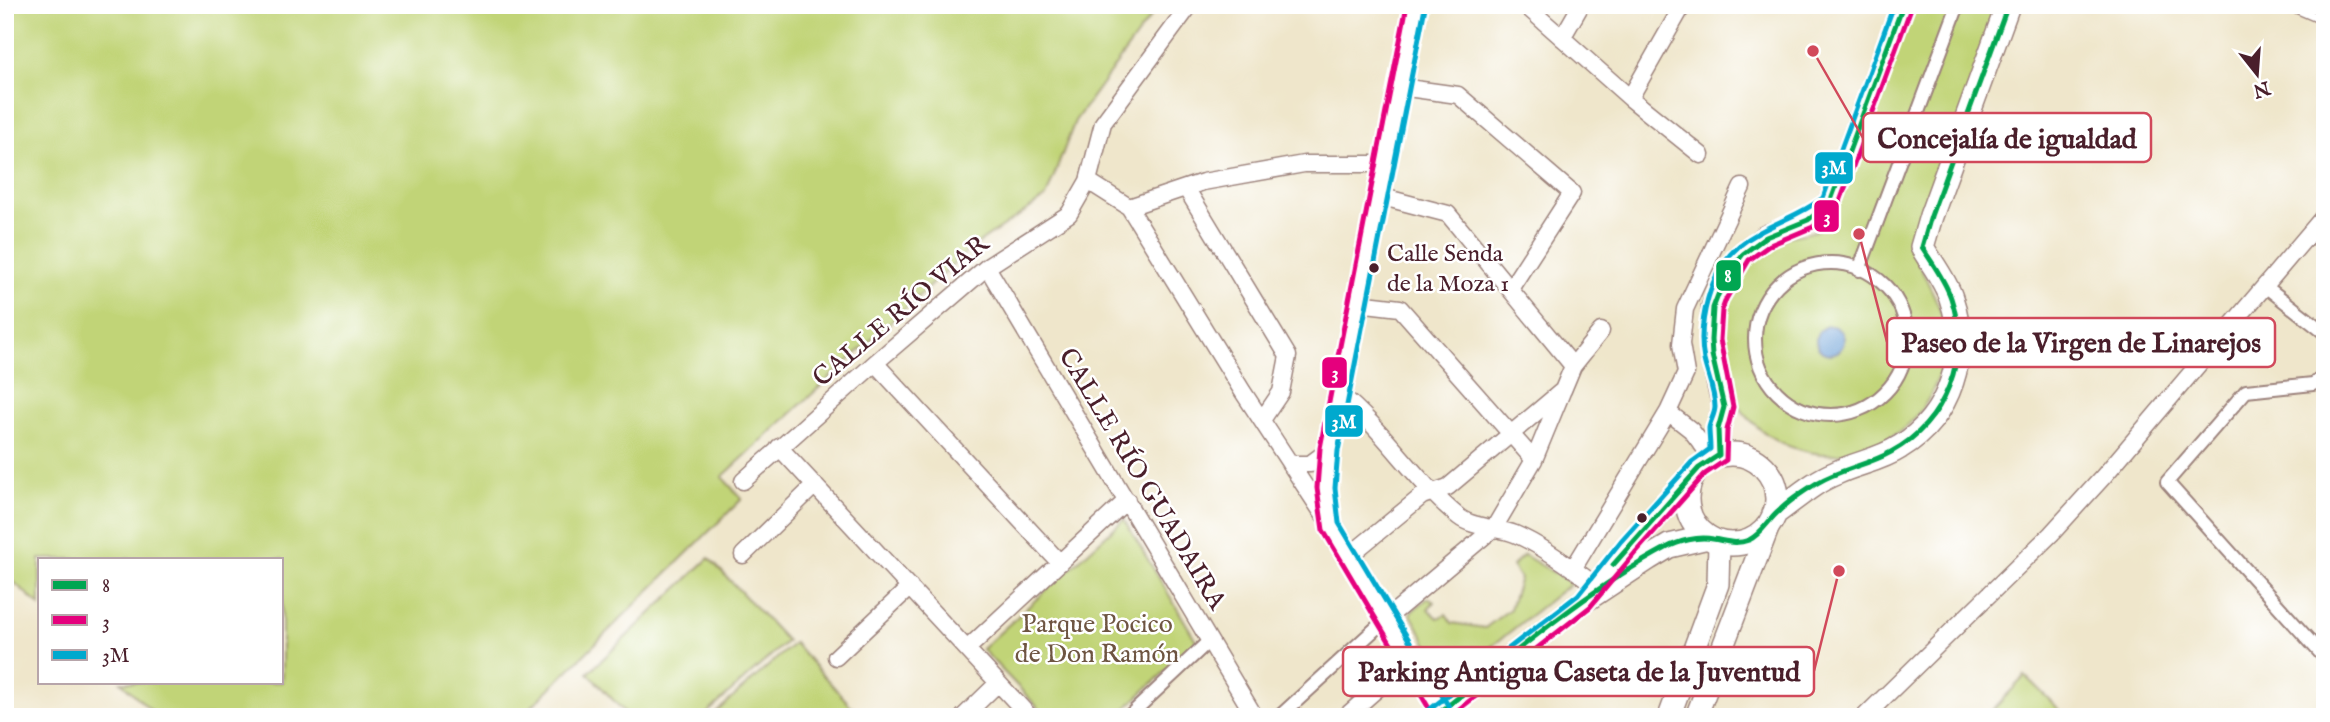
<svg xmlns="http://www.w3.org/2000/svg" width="2330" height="722" font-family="'IM FELL English',serif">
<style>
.green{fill:#c1d477;stroke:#867a51;stroke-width:2}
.water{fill:#699fd6;stroke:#5a5f80;stroke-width:2}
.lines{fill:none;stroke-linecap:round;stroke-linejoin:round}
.service-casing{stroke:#9c827b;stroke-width:11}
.pedestrian-casing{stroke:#9c827b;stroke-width:16}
.minor-casing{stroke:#9c827b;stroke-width:19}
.tertiary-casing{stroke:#9c827b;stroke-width:24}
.secondary-casing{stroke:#9c827b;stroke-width:26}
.service{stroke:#fff;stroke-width:8}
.pedestrian{stroke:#fff;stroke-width:12}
.minor{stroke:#fff;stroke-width:16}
.tertiary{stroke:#fff;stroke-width:21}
.secondary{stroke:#fff;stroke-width:23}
.bus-1-casing{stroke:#fff;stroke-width:10}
.bus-2-casing{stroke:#fff;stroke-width:10}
.bus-3-casing{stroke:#fff;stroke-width:10}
.bus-1{stroke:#00a651;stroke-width:5}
.bus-2{stroke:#e5007d;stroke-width:5}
.bus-3{stroke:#00a9ce;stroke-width:5}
.bus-dot{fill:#4a1f2b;stroke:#fff;stroke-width:2.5}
.labels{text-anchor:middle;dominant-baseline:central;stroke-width:5;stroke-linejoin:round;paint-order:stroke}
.bus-label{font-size:24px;fill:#4a1f2b;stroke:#fff;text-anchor:start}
.street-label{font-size:26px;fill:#4a1f2b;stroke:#fff}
.park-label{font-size:26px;fill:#6e5542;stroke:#fff}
.leader{fill:none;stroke:#d1495b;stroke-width:2.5}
.callout-dot{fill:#d1495b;stroke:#fff;stroke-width:2.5}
.callout{fill:#fff;stroke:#d1495b;stroke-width:2.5}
.callout-label{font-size:28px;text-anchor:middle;font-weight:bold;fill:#4a1f2b}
.line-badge{stroke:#fff;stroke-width:2.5}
.badge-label{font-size:19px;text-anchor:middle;font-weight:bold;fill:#fff}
</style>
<rect width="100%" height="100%" fill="#fff"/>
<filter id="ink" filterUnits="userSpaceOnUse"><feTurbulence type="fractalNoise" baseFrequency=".0143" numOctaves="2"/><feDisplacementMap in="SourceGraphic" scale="14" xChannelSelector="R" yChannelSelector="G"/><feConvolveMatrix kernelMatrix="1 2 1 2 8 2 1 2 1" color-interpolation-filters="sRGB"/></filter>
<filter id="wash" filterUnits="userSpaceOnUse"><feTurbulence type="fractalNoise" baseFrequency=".00686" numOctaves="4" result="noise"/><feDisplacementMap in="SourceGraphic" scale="28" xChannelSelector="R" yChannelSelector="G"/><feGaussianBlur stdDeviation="1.57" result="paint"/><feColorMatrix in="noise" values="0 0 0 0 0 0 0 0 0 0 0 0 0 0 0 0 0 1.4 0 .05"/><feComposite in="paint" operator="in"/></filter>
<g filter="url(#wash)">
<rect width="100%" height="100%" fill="#efe6cb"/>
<!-- green -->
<path class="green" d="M 5,5 L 1159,5 L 1075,121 L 1046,197 L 970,249 L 722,477 L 742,499 L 521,717 L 158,717 L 121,682 L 282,682 L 282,559 L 40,559 L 40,606 L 5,574 Z
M 1911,5 L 2003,5 L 1912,250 C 1924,279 1944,305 1946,338 C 1946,358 1939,378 1931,394 C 1918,419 1903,432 1878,444 C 1818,471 1749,443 1726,381 C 1723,375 1720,368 1719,361 C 1716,337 1720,316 1728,293 C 1737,271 1762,248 1784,238 C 1794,234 1811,235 1820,228 C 1827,222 1832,209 1838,201 Z
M 1124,519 L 1197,642 L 1116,717 L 1047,717 L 982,649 Z
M 1524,555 L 1571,583 L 1466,667 L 1453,667 L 1437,661 L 1410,613 L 1428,598 L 1434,602 L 1428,609 L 1438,618 L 1446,614 L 1452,623 L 1485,628 L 1510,609 L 1520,578 L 1512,566 Z
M 709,558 L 787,641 L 703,717 L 629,717 L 588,673 Z
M 794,643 L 861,717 L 711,717 Z
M 2025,676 L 2067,717 L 1986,717 Z"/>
<!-- water -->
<path class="water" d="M1816 340a14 14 0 1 1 28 0a14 14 0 1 1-28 0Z"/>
</g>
<g filter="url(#ink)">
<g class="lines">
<!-- service casing -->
<g class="service-casing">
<path id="service" d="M 2288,5 L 2325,21"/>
</g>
<!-- pedestrian casing -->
<g class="pedestrian-casing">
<path id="pedestrian" d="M1755 339a76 76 0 1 1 152 0a76 76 0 1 1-152 0Z
M 1859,270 L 1958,5
M 2265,286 L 2325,333
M 2325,376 L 2313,384 L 2246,391 L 2167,482 L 2325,658
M 1128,717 L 1210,640
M 1279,717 L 1386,619"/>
</g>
<!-- minor casing -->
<g class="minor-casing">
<path id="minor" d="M 1525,5 L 1630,98 L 1701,155
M 1562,38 L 1581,5
M 1400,87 L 1458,95 L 1572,193 L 1510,289
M 1630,98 L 1683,5
M 1088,181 L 1129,207 L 1243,392 L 1331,526 L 1441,711
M 1186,188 L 1288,356 L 1281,392 L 1262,420
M 1379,196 L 1448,214 L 1573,366
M 1129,207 L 1203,182 L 1304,164 L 1385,164
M 987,267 L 1255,717
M 1358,303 L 1400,308 L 1534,460
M 875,363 L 1060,563
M 1340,394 C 1384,430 1415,481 1459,517 C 1473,528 1498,527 1515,534 C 1541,545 1574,569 1596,586
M 1668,412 L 1691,430 L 1712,458
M 779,447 L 1030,717
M 1290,464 L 1310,464 L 1329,450
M 743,481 L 875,363 L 987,267 L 1069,214 L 1088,181 L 1103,123 L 1190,5
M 1330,520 L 1326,488 L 1329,450 L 1416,5
M 743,555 L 815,485
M 1349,556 L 1422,496 L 1448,487 L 1563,390 L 1573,366 L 1601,331
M 1573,569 L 1668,412 L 1686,373 L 1681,344 L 1685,309 L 1742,187
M 1386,619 L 1494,528 L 1534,460 L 1562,392
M 967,649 L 1127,500
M 836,657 L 910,587
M 963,717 L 998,683
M 1345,717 L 1410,660
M 1864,717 L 2051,534 L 2103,477 L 2325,215"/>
</g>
<!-- tertiary casing -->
<g class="tertiary-casing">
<path id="tertiary" d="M 1669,717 L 1718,584 L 1719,542
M 1696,717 L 1770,523"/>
</g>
<!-- secondary casing -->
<g class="secondary-casing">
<path id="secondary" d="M1687 499a45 45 0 1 1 90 0a45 45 0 1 1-90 0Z
M 1719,455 L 1718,429 L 1724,407 L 1712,355 L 1711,340 L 1713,308 L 1718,295 L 1733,267 L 1743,254 L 1766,237 L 1808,220 L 1830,203 L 1903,5
M 1774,514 C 1794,500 1813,482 1836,473 C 1857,463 1880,460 1900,447 C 1951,416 1970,354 1951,298 C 1945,280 1932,264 1922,247 L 1931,216 L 2008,5
M 1599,582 L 1628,547 L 1690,480
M 1434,717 L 1584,601 L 1649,558 L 1669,546 L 1708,537"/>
</g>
<!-- service -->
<use href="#service" class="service"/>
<!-- pedestrian -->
<use href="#pedestrian" class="pedestrian"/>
<!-- minor -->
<use href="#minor" class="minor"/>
<!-- tertiary -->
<use href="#tertiary" class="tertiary"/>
<!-- secondary -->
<use href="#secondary" class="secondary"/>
<!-- bus-1 casing -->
<g class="bus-1-casing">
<path id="bus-1" d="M 1613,565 L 1699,468 L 1719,455 L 1718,429 L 1724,407 L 1712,355 L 1711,340 L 1713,308 L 1718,295 L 1733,267 L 1743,254 L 1766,237 L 1808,220 L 1830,203 L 1903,5
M 1434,717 C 1509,658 1582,593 1666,548 C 1679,541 1698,536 1713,539 C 1726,541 1735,545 1749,540 C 1762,534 1768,520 1779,511 C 1790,500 1804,491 1817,483 C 1841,469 1868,465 1891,452 C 1946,422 1971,357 1951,298 C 1945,280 1932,263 1922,247 L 1931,216 L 2008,5"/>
</g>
<!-- bus-2 casing -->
<g class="bus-2-casing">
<path id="bus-2" d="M 1407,5 L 1320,448 L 1317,488 L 1323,530 L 1433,715
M 1449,717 L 1590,607 L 1635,553 L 1705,474 L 1726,460 L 1727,430 L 1733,407 L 1720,340 L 1722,310 L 1726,299 L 1749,260 L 1770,245 L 1813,227 L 1838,207 L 1911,8"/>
</g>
<!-- bus-3 casing -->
<g class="bus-3-casing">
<path id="bus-3" d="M 1425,7 L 1338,451 L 1335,488 L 1339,523 L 1449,707
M 1429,710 L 1578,595 L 1621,541 L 1692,462 L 1710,449 C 1710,442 1709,435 1709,428 C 1710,421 1715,414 1715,407 C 1715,392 1707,374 1704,360 C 1697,323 1710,270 1739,246 C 1766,224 1795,219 1823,198 L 1894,5"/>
</g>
<!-- bus-1 -->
<use href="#bus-1" class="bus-1"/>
<!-- bus-2 -->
<use href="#bus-2" class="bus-2"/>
<!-- bus-3 -->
<use href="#bus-3" class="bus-3"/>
</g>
</g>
<!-- markers -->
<g class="bus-dot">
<circle cx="1374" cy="268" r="6"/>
<circle cx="1642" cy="518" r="6"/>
</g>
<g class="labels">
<!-- bus labels -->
<g class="bus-label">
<text x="1387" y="254">Calle Senda<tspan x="1387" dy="30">de la Moza 1</tspan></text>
</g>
<!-- street labels -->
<g class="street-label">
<text transform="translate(901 311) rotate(-40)">CALLE RÍO VIAR</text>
<text transform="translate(1142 479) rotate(59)">CALLE RÍO GUADAIRA</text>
</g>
<!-- park labels -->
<g class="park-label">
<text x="1097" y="624">Parque Pocico<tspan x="1097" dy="30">de Don Ramón</tspan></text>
</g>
</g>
<!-- callouts -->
<path class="leader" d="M1813 51L1863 138M1859 234L1887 342M1839 571L1814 671"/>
<g class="callout-dot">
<circle cx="1813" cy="51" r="7"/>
<circle cx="1859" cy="234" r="7"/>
<circle cx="1839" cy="571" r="7"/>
</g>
<g class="callout">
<rect x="1863" y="113" width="288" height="49" rx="7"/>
<rect x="1887" y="318" width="388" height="49" rx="7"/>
<rect x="1343" y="647" width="471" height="49" rx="7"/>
</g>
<g class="callout-label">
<text x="2007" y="148">Concejalía de igualdad</text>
<text x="2081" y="352">Paseo de la Virgen de Linarejos</text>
<text x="1579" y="681">Parking Antigua Caseta de la Juventud</text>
</g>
<g class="line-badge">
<rect x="1814" y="151" width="40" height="34" rx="7" fill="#00a9ce"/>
<rect x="1813" y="199" width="27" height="34" rx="7" fill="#e5007d"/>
<rect x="1715" y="259" width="27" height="33" rx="7" fill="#00a651"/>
<rect x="1321" y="356" width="27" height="33" rx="7" fill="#e5007d"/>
<rect x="1324" y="404" width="40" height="34" rx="7" fill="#00a9ce"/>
</g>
<g class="badge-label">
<text x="1834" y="174">3M</text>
<text x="1827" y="223">3</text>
<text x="1728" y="282">8</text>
<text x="1335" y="379">3</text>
<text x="1344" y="428">3M</text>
</g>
<!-- margin -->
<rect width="2330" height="722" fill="none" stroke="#fff" stroke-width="28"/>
<!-- legend -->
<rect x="38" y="558" width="245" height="126" fill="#ffffff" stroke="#b7a5aa" stroke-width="2"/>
<rect x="52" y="580" width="35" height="10" fill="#00a651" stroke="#b7a5aa" stroke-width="2"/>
<text x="102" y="592" font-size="21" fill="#4a1f2b">8</text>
<rect x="52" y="615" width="35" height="10" fill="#e5007d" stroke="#b7a5aa" stroke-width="2"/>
<text x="102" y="628" font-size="21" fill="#4a1f2b">3</text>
<rect x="52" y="650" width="35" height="10" fill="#00a9ce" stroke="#b7a5aa" stroke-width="2"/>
<text x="102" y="662" font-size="21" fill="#4a1f2b">3M</text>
<!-- north arrow -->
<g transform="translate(2257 74) rotate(163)" stroke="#ffffff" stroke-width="5" paint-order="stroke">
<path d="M0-5L12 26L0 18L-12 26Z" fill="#4a1f2b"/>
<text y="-10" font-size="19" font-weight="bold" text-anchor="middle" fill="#4a1f2b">N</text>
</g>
</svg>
